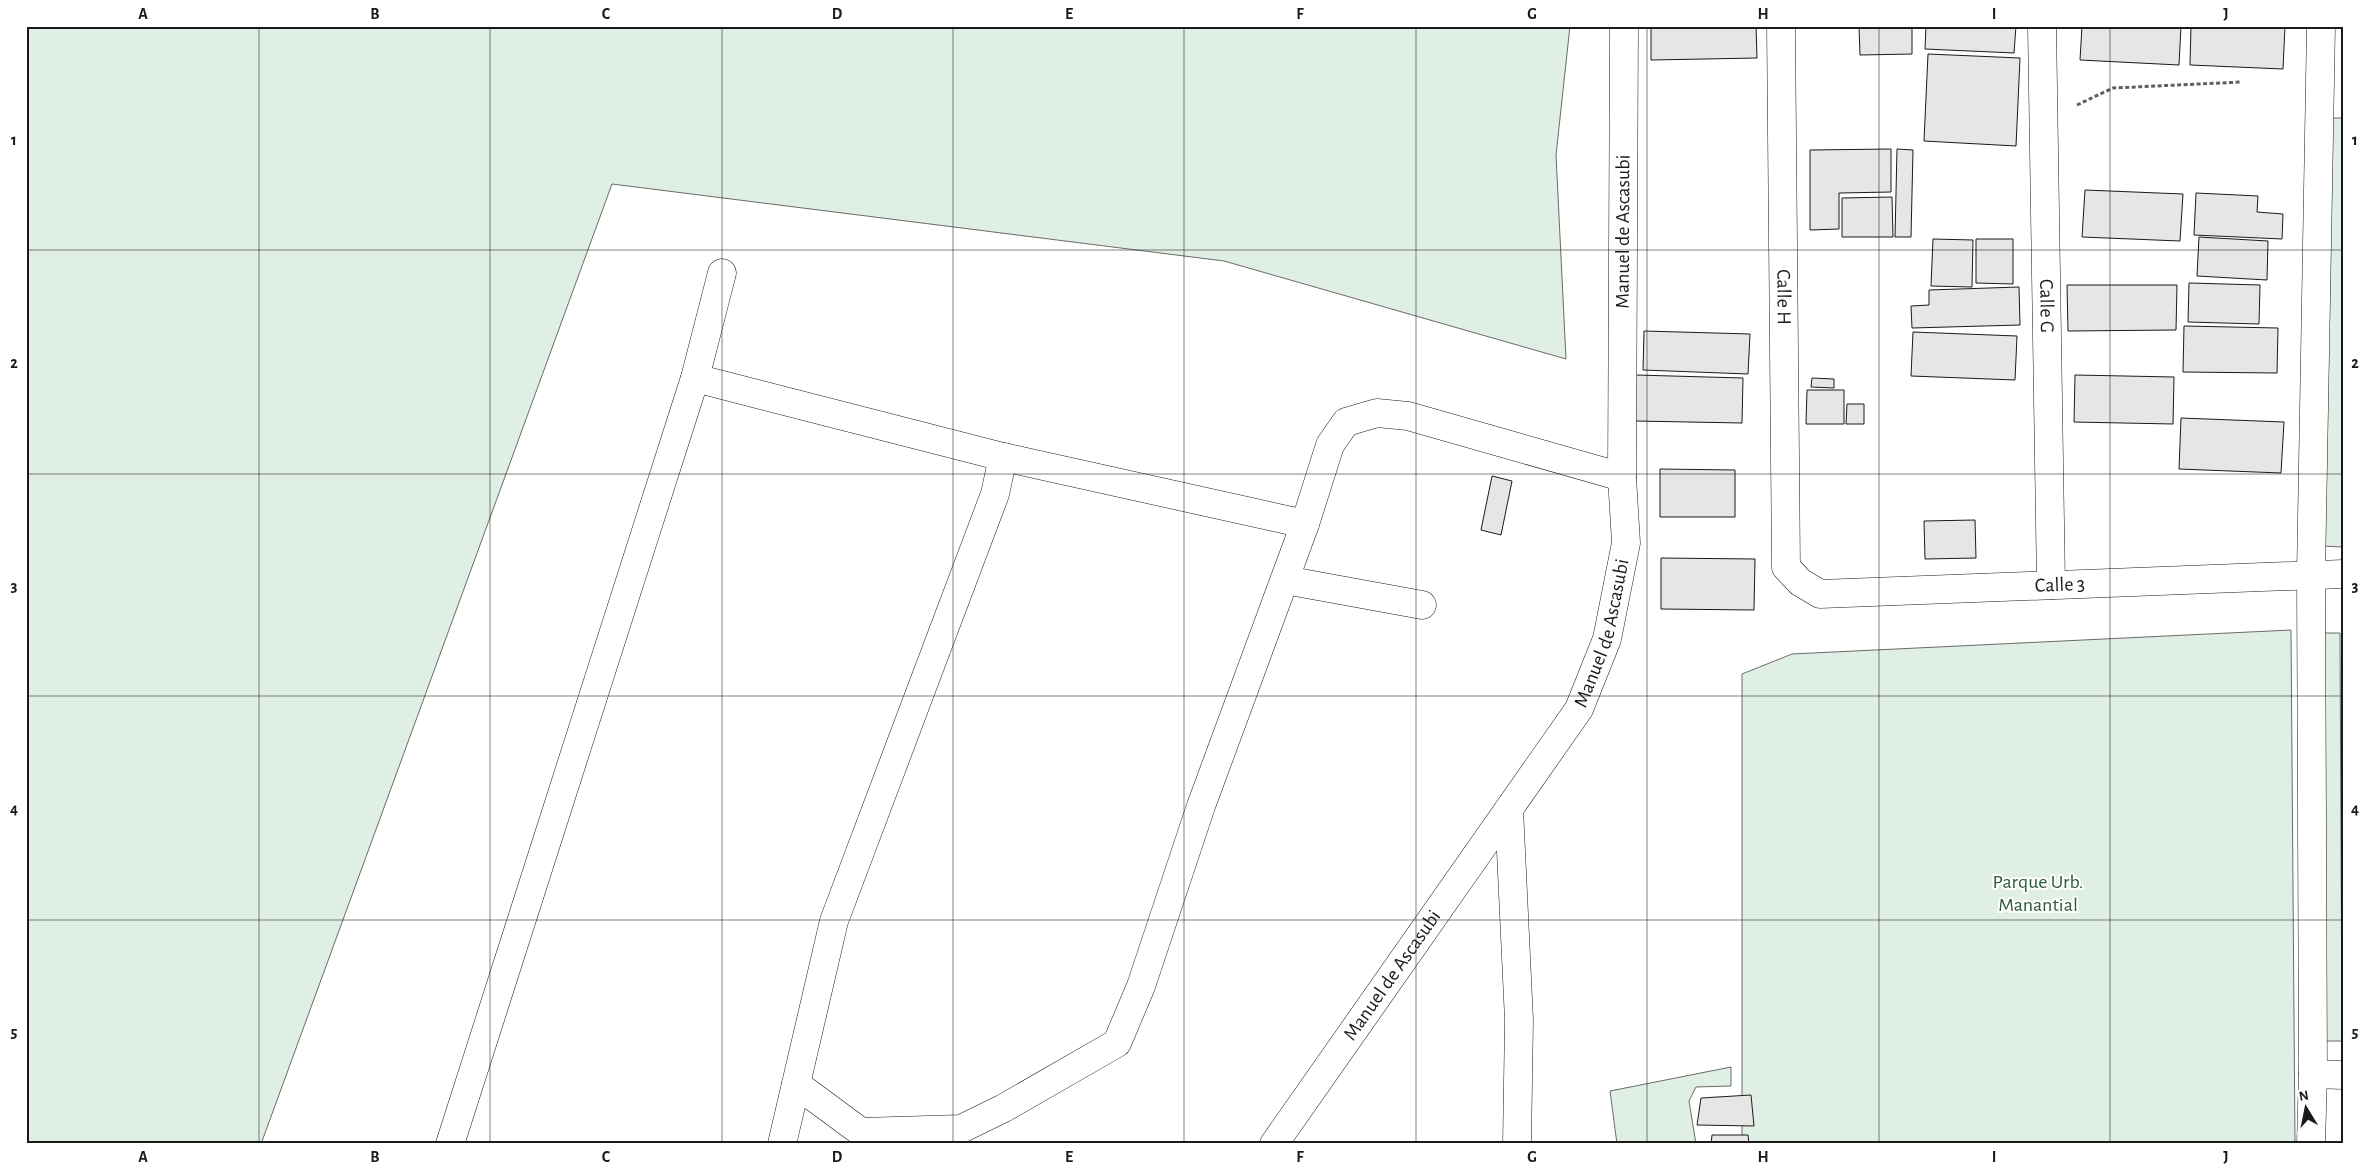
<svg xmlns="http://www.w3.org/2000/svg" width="2369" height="1170" font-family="'Alegreya Sans',sans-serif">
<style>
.green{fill:#e0efe3;stroke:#6a6a6a}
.building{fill:#e6e6e6;stroke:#1a1a1a}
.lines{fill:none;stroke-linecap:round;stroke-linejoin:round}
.street-casing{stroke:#1a1a1a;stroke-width:29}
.path{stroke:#5f5f5f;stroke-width:3;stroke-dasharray:4 2.5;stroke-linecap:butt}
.street{stroke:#fff;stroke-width:28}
.grid{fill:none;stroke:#1a1a1a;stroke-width:1;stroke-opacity:0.55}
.labels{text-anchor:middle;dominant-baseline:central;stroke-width:4;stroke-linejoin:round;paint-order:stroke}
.street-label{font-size:20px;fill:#1a1a1a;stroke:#fff}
.park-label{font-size:20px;fill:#2b5a34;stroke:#fff}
.neatline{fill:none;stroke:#1a1a1a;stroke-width:2}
.grid-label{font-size:16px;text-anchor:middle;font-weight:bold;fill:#1a1a1a}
</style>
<rect width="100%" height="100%" fill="#fff"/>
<!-- green -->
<path class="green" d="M 26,26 L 1570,26 L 1556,155 L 1566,359 L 1224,261 L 612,184 L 261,1144 L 26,1144 Z
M 2330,118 L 2343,118 L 2343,547 L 2321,546 Z
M 2291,630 L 2295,1144 L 1742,1144 L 1742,674 L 1792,654 Z
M 2319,633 L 2340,633 L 2342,1041 L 2321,1041 Z
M 1731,1067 L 1731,1086 L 1696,1087 L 1689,1101 L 1696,1144 L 1617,1144 L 1610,1091 Z"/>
<!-- building -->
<path class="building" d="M 1651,26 L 1756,26 L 1757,58 L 1651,60 Z
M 1859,26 L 1912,26 L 1912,54 L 1860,55 Z
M 1926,26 L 2016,26 L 2014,53 L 1925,49 Z
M 2082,26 L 2181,26 L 2179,65 L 2080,60 Z
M 2191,26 L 2285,26 L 2283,69 L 2190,65 Z
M 1928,54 L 2020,58 L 2016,146 L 1924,141 Z
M 1891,149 L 1891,192 L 1839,193 L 1839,229 L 1810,230 L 1810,150 Z
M 1897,149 L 1913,150 L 1911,237 L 1895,237 Z
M 2085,190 L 2183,194 L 2180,241 L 2082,237 Z
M 2196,193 L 2258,196 L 2257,212 L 2283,214 L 2282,239 L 2194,235 Z
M 1892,197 L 1893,237 L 1842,237 L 1842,198 Z
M 2199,237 L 2268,241 L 2267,280 L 2197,276 Z
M 1933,239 L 1973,240 L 1972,287 L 1931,286 Z
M 1976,239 L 2013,239 L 2013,284 L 1976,283 Z
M 2189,283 L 2260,285 L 2259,324 L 2188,322 Z
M 2067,285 L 2177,285 L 2176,330 L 2068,331 Z
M 2019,287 L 2020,325 L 1912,328 L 1911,306 L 1929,305 L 1929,290 Z
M 2184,326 L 2278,328 L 2277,373 L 2183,372 Z
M 1644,331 L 1750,334 L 1748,374 L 1643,370 Z
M 1913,332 L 2017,336 L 2015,380 L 1911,376 Z
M 1636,375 L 1743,378 L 1742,423 L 1635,421 Z
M 2075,375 L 2174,377 L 2173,424 L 2074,422 Z
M 1812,378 L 1834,379 L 1834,388 L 1811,387 Z
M 1807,390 L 1844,390 L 1844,424 L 1806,424 Z
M 1847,404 L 1864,404 L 1864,424 L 1846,424 Z
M 2181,418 L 2284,422 L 2281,473 L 2179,469 Z
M 1660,469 L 1735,470 L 1735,517 L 1660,517 Z
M 1492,476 L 1512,481 L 1501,535 L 1481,530 Z
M 1975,520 L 1976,558 L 1925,559 L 1924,521 Z
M 1661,558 L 1755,559 L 1754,610 L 1661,609 Z
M 1751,1095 L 1754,1126 L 1697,1125 L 1701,1098 Z
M 1712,1135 L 1748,1135 L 1749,1144 L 1711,1144 Z"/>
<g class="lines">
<!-- street casing -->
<g class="street-casing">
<g id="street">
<path id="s1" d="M 1781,26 L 1786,567 L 1800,582 L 1820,594 L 2343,574"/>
<path id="s2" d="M 2042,26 L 2051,585"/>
<path d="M 695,378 L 1003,457 L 1305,524"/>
<path d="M 1285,580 L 1422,605"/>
<path d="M 1509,809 L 1519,1020 L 1517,1144"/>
<path d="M 2313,1074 L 2343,1075"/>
<path d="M 796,1084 L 861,1132 L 961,1129 L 1004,1108 L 1117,1043 L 1141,986 L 1201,806 L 1305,524 L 1330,445 L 1346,422 L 1377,413 L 1408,416 L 1622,477"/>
<path d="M 450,1144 L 695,378 L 722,273"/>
<path d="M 782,1144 L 834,921 L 995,494 L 1003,457"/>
<path id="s3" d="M 1274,1144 L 1579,709 L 1607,639 L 1626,543 L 1622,477 L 1624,26"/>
<path d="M 2311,1144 L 2313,1074 L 2311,573 L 2321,26"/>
</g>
</g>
<!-- path -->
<path class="path" d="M 2077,105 L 2113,88 L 2242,82"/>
<!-- street -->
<use href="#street" class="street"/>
</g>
<!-- grid -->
<path class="grid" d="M 259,26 L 259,1144M 490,26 L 490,1144M 722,26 L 722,1144M 953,26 L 953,1144M 1184,26 L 1184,1144M 1416,26 L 1416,1144M 1647,26 L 1647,1144M 1879,26 L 1879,1144M 2110,26 L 2110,1144M 26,250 L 2343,250M 26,474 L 2343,474M 26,696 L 2343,696M 26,920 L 2343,920"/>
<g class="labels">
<!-- street labels -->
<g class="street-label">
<text stroke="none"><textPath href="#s3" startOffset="1016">Manuel de Ascasubi</textPath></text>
<text stroke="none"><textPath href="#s1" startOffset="271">Calle H</textPath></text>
<text stroke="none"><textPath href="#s2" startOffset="280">Calle G</textPath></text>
<text stroke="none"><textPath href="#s1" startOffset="825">Calle 3</textPath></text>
<text stroke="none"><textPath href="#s3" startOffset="611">Manuel de Ascasubi</textPath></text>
<text stroke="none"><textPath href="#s3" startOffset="206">Manuel de Ascasubi</textPath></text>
</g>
<!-- park labels -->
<g class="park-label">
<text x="2038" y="882">Parque Urb.<tspan x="2038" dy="23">Manantial</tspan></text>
</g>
</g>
<!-- border -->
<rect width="2369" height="1170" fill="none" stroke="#ffffff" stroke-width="55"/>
<!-- north arrow -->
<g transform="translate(2306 1108) rotate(350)" stroke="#ffffff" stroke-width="4" paint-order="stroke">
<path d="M0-4L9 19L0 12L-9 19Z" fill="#1a1a1a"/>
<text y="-8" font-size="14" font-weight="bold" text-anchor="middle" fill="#1a1a1a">N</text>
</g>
<rect x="28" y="28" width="2314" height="1114" class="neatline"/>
<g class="grid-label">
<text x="143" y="19">A</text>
<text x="375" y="19">B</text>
<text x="606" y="19">C</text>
<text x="837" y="19">D</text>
<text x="1069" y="19">E</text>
<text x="1300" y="19">F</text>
<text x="1532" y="19">G</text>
<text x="1763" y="19">H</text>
<text x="1994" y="19">I</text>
<text x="2226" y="19">J</text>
<text x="14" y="145">1</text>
<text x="2355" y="145">1</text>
<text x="14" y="368">2</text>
<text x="2355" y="368">2</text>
<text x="14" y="591">3</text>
<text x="2355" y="591">3</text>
<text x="14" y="814">4</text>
<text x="2355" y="814">4</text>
<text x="14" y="1037">5</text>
<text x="2355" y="1037">5</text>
<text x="143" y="1162">A</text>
<text x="375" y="1162">B</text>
<text x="606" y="1162">C</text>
<text x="837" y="1162">D</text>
<text x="1069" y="1162">E</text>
<text x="1300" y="1162">F</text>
<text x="1532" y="1162">G</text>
<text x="1763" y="1162">H</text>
<text x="1994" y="1162">I</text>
<text x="2226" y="1162">J</text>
</g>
</svg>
